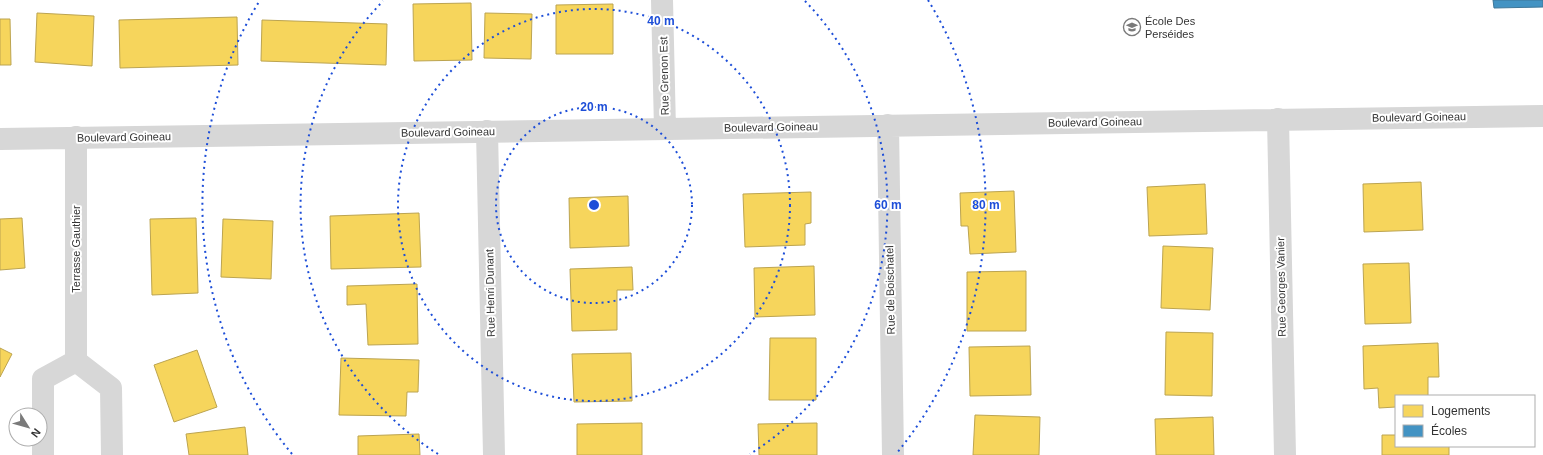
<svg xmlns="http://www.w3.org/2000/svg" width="1543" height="455" font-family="Arial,sans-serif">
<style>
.homes{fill:#f6d55c;stroke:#bca450}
.schools{fill:#4393c3;stroke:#3e7698}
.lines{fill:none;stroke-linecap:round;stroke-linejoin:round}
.minor{stroke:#d7d7d7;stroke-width:22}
.ring{fill:none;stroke:#1d4ed8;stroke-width:2;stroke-dasharray:2 4}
.labels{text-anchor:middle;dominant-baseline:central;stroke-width:4;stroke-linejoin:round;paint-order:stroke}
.poi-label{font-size:11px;fill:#333;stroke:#fff;text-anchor:start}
.street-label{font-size:11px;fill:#333;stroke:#fff}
.centre{fill:#1d4ed8;stroke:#fff;stroke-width:2}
.ring-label{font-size:12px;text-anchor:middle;font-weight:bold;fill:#1d4ed8;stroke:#fff;stroke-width:4;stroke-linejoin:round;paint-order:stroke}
</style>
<rect width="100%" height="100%" fill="#fff"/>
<!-- homes -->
<path class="homes" d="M 471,3 L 472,60 L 414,61 L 413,4 Z
M 613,4 L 613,54 L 556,54 L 556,5 Z
M 37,13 L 94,16 L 92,66 L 35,62 Z
M 485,13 L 532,14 L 531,59 L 484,58 Z
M 237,17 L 238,65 L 120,68 L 119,20 Z
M 0,19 L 10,19 L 11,65 L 0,65 Z
M 262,20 L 387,24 L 386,65 L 261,61 Z
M 1421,182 L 1423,230 L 1364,232 L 1363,184 Z
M 1205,184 L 1207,234 L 1149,236 L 1147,187 Z
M 1014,191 L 1016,252 L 970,254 L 968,226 L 961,226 L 960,193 Z
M 811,192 L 811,223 L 805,224 L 805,245 L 745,247 L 743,194 Z
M 628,196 L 629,246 L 570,248 L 569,198 Z
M 419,213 L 421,267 L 331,269 L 330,216 Z
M 22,218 L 25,268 L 0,270 L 0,219 Z
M 196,218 L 198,293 L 152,295 L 150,219 Z
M 223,219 L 273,221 L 271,279 L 221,277 Z
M 1163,246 L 1213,248 L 1210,310 L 1161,308 Z
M 1409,263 L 1411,323 L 1365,324 L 1363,264 Z
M 814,266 L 815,315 L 755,317 L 754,268 Z
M 632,267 L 633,290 L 617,290 L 617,330 L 572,331 L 570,269 Z
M 1026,271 L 1026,331 L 967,331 L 967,272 Z
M 417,284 L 418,344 L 368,345 L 366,304 L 347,305 L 347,286 Z
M 1166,332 L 1213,333 L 1212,396 L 1165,395 Z
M 770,338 L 816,338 L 816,400 L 769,400 Z
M 1438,343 L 1439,377 L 1428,377 L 1428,396 L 1396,396 L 1396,407 L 1379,408 L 1378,388 L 1364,389 L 1363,346 Z
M 1030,346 L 1031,395 L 970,396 L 969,347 Z
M 0,348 L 12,354 L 0,377 Z
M 197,350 L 217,407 L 174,422 L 154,365 Z
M 631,353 L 632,401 L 574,402 L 572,354 Z
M 341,358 L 419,360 L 418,392 L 407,392 L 406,416 L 339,415 Z
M 975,415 L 1040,417 L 1039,455 L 973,455 Z
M 1213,417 L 1214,455 L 1156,455 L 1155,419 Z
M 642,423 L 642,455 L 577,455 L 577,424 Z
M 817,423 L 817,455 L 759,455 L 758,424 Z
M 245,427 L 248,455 L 189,455 L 186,434 Z
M 419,434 L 420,455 L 358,455 L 358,436 Z
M 1382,435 L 1396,435 L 1396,446 L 1449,446 L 1449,455 L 1382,455 Z"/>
<!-- schools -->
<path class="schools" d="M 1493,0 L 1543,0 L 1543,7 L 1494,8 Z"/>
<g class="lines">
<!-- minor -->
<path class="minor" d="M 662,0 L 665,129
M 1278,119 L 1285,455
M 888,125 L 893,455
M 487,131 L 494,455
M 0,139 L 1543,116
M 76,361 L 76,137
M 76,361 L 111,388 L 112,455
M 43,455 L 43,379 L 76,361"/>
</g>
<!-- distance rings -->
<g class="ring">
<circle cx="594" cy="205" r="98"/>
<circle cx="594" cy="205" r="196"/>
<path d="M438 454A294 294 0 0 1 383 1M805 1A294 294 0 0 1 750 454"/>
<path d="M292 454A392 392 0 0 1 260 0M928 0A392 392 0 0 1 896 454"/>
</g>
<!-- icons -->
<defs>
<g id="school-ring" transform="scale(0.9)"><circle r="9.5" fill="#fff" stroke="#7a7a7a" stroke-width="1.5"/><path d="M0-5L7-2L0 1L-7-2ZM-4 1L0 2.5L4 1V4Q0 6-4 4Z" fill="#7a7a7a"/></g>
</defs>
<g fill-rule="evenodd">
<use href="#school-ring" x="1132" y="27"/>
</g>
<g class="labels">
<!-- poi labels -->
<g class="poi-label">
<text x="1145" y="21">École Des<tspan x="1145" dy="13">Perséides</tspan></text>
</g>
<!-- street labels -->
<g class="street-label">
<text transform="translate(664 76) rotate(-91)">Rue Grenon Est</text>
<text transform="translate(1419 117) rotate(-1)">Boulevard Goineau</text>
<text transform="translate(1095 122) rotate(-1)">Boulevard Goineau</text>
<text transform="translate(771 127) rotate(-1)">Boulevard Goineau</text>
<text transform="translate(448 132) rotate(-1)">Boulevard Goineau</text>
<text transform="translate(124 137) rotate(-1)">Boulevard Goineau</text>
<text transform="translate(76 249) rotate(-90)">Terrasse Gauthier</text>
<text transform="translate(1281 287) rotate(-91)">Rue Georges Vanier</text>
<text transform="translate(890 290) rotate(-91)">Rue de Boischatel</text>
<text transform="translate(490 293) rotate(-91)">Rue Henri Dunant</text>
</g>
</g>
<circle cx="594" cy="205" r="6" class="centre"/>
<g class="ring-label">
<text x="661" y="25">40 m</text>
<text x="594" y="111">20 m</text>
<text x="888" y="209">60 m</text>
<text x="986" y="209">80 m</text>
</g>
<!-- legend -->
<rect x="1395" y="395" width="140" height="52" fill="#ffffff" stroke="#adadad"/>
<rect x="1403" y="405" width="20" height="12" fill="#f6d55c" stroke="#adadad"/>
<text x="1431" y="415" font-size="12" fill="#333333">Logements</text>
<rect x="1403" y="425" width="20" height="12" fill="#4393c3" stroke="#adadad"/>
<text x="1431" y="435" font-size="12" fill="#333333">Écoles</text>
<!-- north arrow -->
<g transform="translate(28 427) rotate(127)"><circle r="19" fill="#ffffff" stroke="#adadad"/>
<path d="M0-3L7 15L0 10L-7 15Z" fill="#7a7a7a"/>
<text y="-6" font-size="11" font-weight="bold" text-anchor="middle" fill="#333333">N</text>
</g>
</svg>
